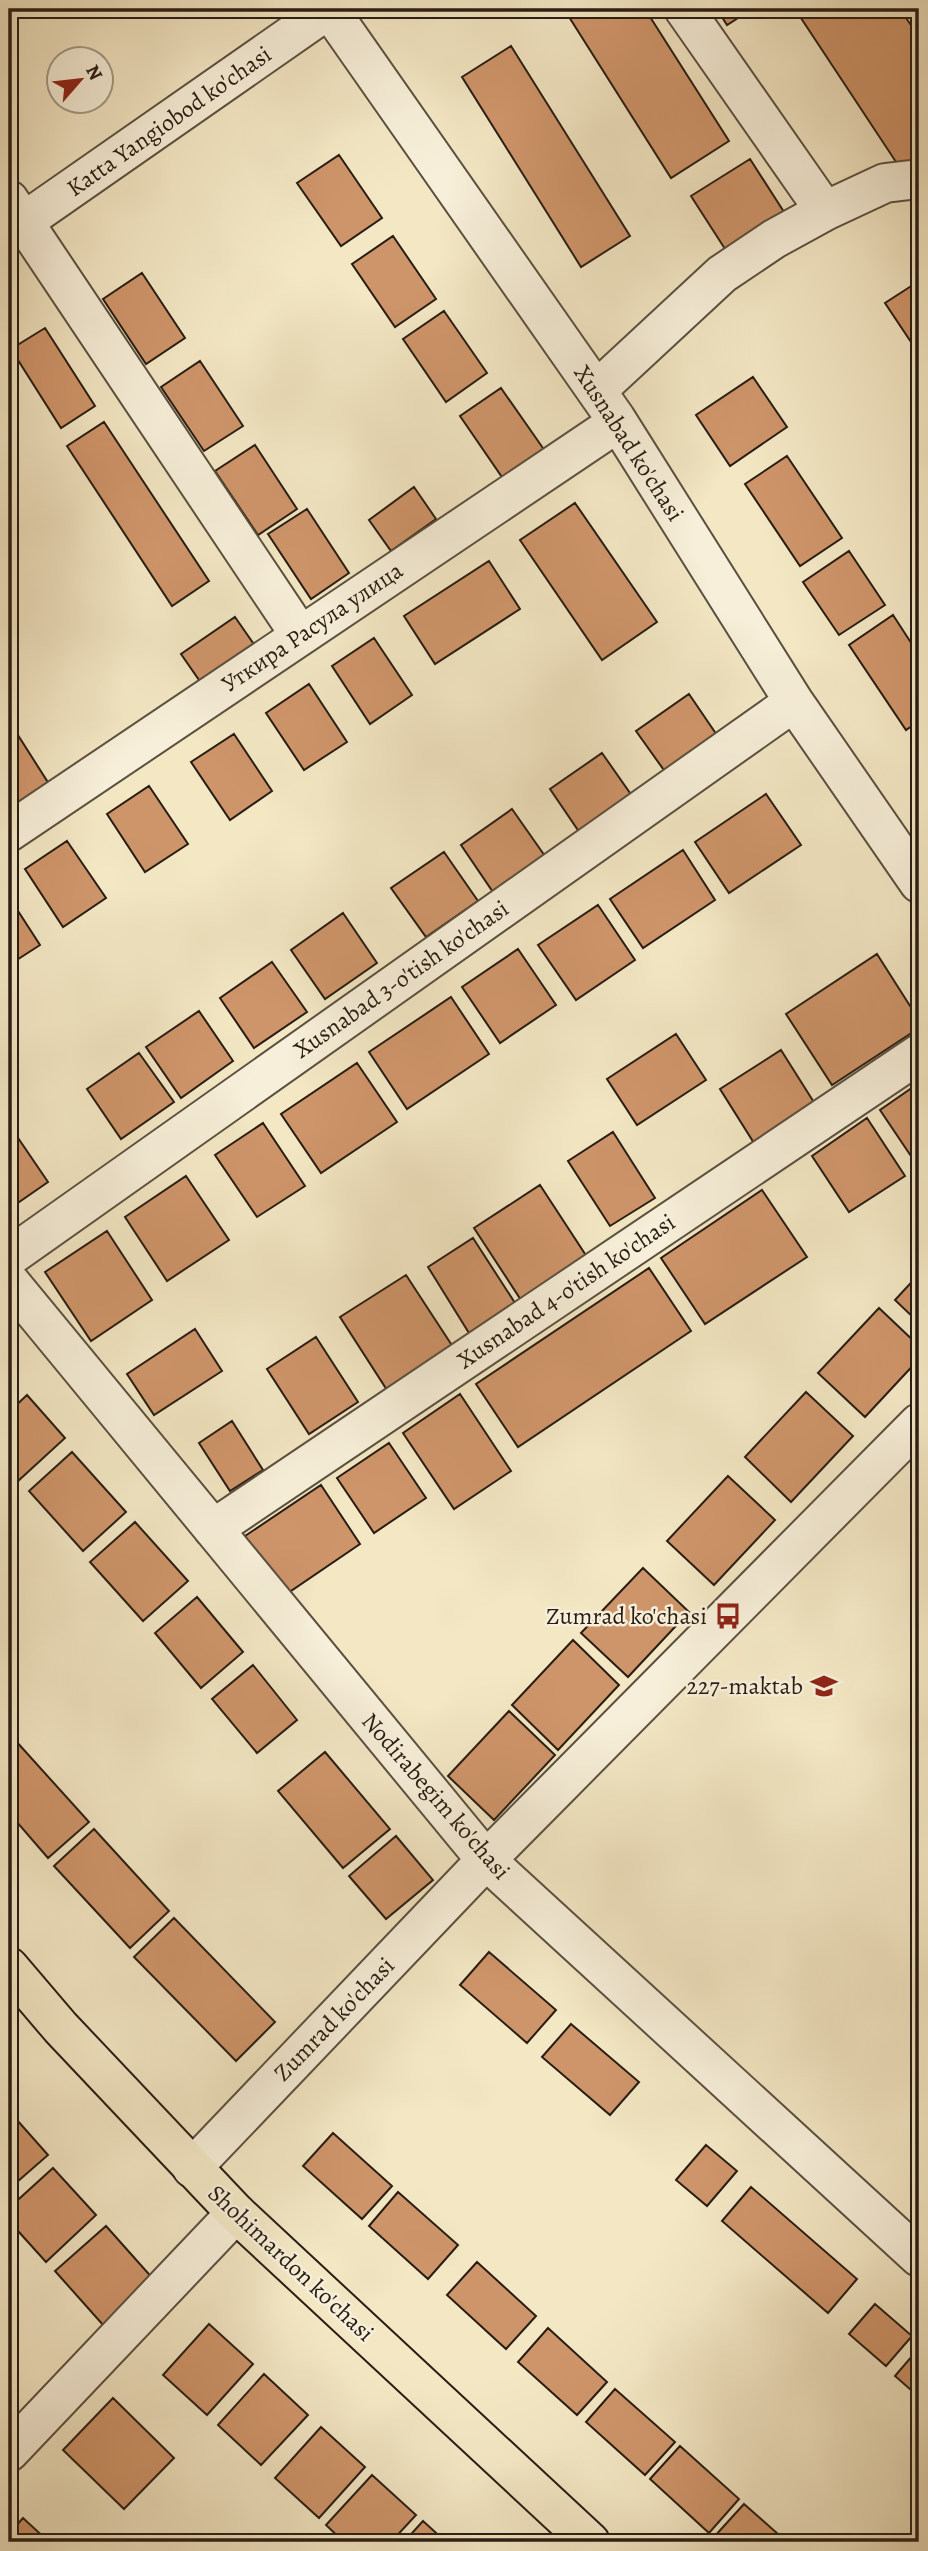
<svg xmlns="http://www.w3.org/2000/svg" width="928" height="2551" font-family="Alegreya,serif">
<style>
.building{fill:#cf956a;stroke:#281d14;stroke-width:2}
.lines{fill:none;stroke-linecap:round;stroke-linejoin:round}
.minor-casing{stroke:#5b5040;stroke-width:42}
.major-casing{stroke:#281d14;stroke-width:42}
.minor{stroke:#f7efd9;stroke-width:38}
.major{stroke:#f3e7c4;stroke-width:38}
.labels{text-anchor:middle;dominant-baseline:central;stroke-width:5;stroke-linejoin:round;paint-order:stroke}
.street-label{font-size:24px;fill:#281d14;stroke:#f7efd9}
.poi-label{font-size:24px;fill:#281d14;stroke:#f7efd9;text-anchor:end}
</style>
<rect width="100%" height="100%" fill="#f3e7c4"/>
<filter id="stains"><feTurbulence type="fractalNoise" baseFrequency=".00286" numOctaves="4"/><feColorMatrix values="0 0 0 0 .2 0 0 0 0 .09 0 0 0 0 .02 0 0 0 .5 -.17"/></filter>
<radialGradient id="worn" r=".72"><stop offset=".6" stop-color="#630" stop-opacity="0"/><stop offset="1" stop-color="#630" stop-opacity=".3"/></radialGradient>
<!-- building -->
<path class="building" d="M 564,9 L 645,9 L 729,141 L 671,178 Z
M 717,9 L 752,9 L 727,25 Z
M 795,9 L 900,9 L 919,37 L 919,156 L 900,168 Z
M 511,46 L 630,236 L 581,267 L 462,77 Z
M 339,155 L 382,218 L 341,246 L 297,183 Z
M 750,159 L 784,212 L 725,249 L 691,196 Z
M 393,236 L 436,299 L 395,327 L 352,264 Z
M 142,273 L 185,338 L 146,364 L 103,299 Z
M 919,281 L 919,354 L 885,303 Z
M 444,311 L 487,373 L 446,402 L 403,339 Z
M 45,328 L 95,406 L 61,428 L 11,349 Z
M 200,361 L 243,426 L 204,451 L 161,387 Z
M 753,377 L 787,427 L 730,466 L 696,415 Z
M 501,388 L 545,451 L 504,480 L 460,416 Z
M 104,422 L 209,581 L 172,606 L 67,446 Z
M 255,445 L 297,509 L 258,535 L 215,471 Z
M 787,456 L 842,538 L 800,566 L 745,484 Z
M 414,487 L 436,519 L 391,551 L 369,520 Z
M 575,503 L 657,622 L 602,660 L 520,540 Z
M 307,509 L 349,573 L 311,599 L 268,534 Z
M 849,551 L 885,605 L 839,635 L 803,582 Z
M 489,561 L 520,609 L 435,664 L 404,616 Z
M 893,615 L 919,655 L 919,721 L 906,730 L 849,645 Z
M 235,617 L 260,653 L 206,690 L 181,654 Z
M 374,638 L 412,695 L 370,724 L 332,666 Z
M 309,684 L 347,742 L 304,770 L 266,713 Z
M 689,694 L 723,744 L 671,780 L 636,731 Z
M 9,721 L 49,784 L 13,806 L 9,799 Z
M 234,734 L 272,791 L 230,820 L 191,762 Z
M 602,753 L 637,803 L 584,839 L 550,789 Z
M 149,786 L 188,844 L 145,872 L 107,814 Z
M 766,794 L 801,845 L 729,893 L 695,842 Z
M 512,809 L 547,859 L 495,895 L 461,845 Z
M 67,841 L 106,898 L 63,927 L 25,869 Z
M 683,850 L 715,900 L 643,948 L 610,899 Z
M 444,852 L 478,901 L 426,937 L 391,888 Z
M 9,897 L 40,945 L 9,965 Z
M 598,905 L 635,960 L 576,1000 L 538,945 Z
M 343,913 L 377,963 L 325,999 L 291,950 Z
M 518,949 L 556,1005 L 500,1043 L 462,987 Z
M 877,954 L 919,1020 L 919,1028 L 832,1085 L 786,1014 Z
M 272,962 L 307,1012 L 254,1048 L 220,998 Z
M 451,997 L 489,1054 L 407,1109 L 369,1052 Z
M 199,1011 L 233,1061 L 181,1098 L 146,1047 Z
M 676,1034 L 706,1080 L 637,1125 L 607,1079 Z
M 781,1050 L 815,1104 L 754,1143 L 720,1089 Z
M 139,1053 L 174,1102 L 121,1139 L 87,1089 Z
M 357,1063 L 397,1122 L 321,1173 L 281,1114 Z
M 919,1083 L 919,1168 L 880,1110 Z
M 867,1118 L 905,1176 L 849,1212 L 812,1156 Z
M 263,1123 L 305,1186 L 257,1217 L 215,1155 Z
M 14,1132 L 48,1182 L 9,1209 L 9,1136 Z
M 613,1132 L 655,1198 L 610,1226 L 568,1161 Z
M 186,1176 L 229,1240 L 167,1281 L 125,1217 Z
M 540,1185 L 587,1257 L 521,1300 L 474,1228 Z
M 762,1190 L 807,1257 L 705,1324 L 661,1258 Z
M 107,1231 L 152,1300 L 91,1341 L 45,1272 Z
M 473,1238 L 515,1303 L 469,1333 L 428,1267 Z
M 649,1268 L 691,1331 L 518,1447 L 476,1384 Z
M 919,1274 L 919,1323 L 895,1300 Z
M 406,1275 L 453,1347 L 387,1390 L 340,1317 Z
M 879,1308 L 919,1346 L 919,1359 L 865,1417 L 818,1373 Z
M 195,1329 L 222,1371 L 154,1415 L 127,1374 Z
M 316,1337 L 358,1402 L 309,1434 L 267,1369 Z
M 806,1392 L 853,1436 L 791,1502 L 745,1457 Z
M 460,1394 L 511,1471 L 454,1509 L 403,1433 Z
M 27,1395 L 65,1438 L 17,1482 L 9,1473 L 9,1412 Z
M 232,1421 L 263,1470 L 230,1491 L 199,1443 Z
M 389,1443 L 426,1498 L 374,1533 L 337,1478 Z
M 72,1452 L 126,1512 L 83,1551 L 29,1491 Z
M 728,1476 L 775,1520 L 714,1585 L 667,1541 Z
M 321,1485 L 360,1544 L 285,1595 L 245,1536 Z
M 135,1522 L 188,1581 L 143,1621 L 90,1562 Z
M 643,1568 L 689,1612 L 628,1677 L 581,1633 Z
M 197,1597 L 243,1652 L 201,1688 L 155,1633 Z
M 573,1640 L 619,1685 L 558,1750 L 512,1705 Z
M 253,1665 L 297,1720 L 257,1753 L 212,1699 Z
M 509,1711 L 555,1755 L 494,1820 L 448,1776 Z
M 15,1740 L 89,1822 L 48,1858 L 9,1813 L 9,1746 Z
M 325,1752 L 390,1829 L 343,1868 L 278,1791 Z
M 94,1829 L 169,1911 L 130,1948 L 54,1866 Z
M 396,1836 L 433,1880 L 386,1919 L 349,1876 Z
M 174,1918 L 275,2022 L 236,2061 L 134,1957 Z
M 489,1952 L 556,2010 L 527,2043 L 460,1985 Z
M 571,2024 L 639,2082 L 610,2115 L 542,2057 Z
M 9,2111 L 48,2155 L 9,2189 Z
M 333,2133 L 392,2186 L 362,2219 L 303,2166 Z
M 706,2145 L 737,2171 L 707,2206 L 676,2180 Z
M 53,2168 L 96,2215 L 46,2262 L 9,2221 L 9,2208 Z
M 751,2187 L 857,2279 L 828,2313 L 722,2221 Z
M 398,2192 L 458,2245 L 428,2279 L 369,2226 Z
M 106,2226 L 155,2281 L 104,2326 L 55,2271 Z
M 477,2262 L 536,2316 L 506,2349 L 447,2295 Z
M 875,2304 L 912,2336 L 886,2366 L 849,2334 Z
M 209,2324 L 253,2364 L 207,2415 L 163,2375 Z
M 548,2328 L 607,2382 L 577,2415 L 518,2362 Z
M 919,2348 L 919,2397 L 895,2376 Z
M 264,2374 L 308,2415 L 261,2465 L 218,2425 Z
M 615,2389 L 675,2442 L 645,2475 L 586,2422 Z
M 113,2398 L 174,2458 L 124,2509 L 63,2450 Z
M 321,2427 L 365,2467 L 319,2518 L 275,2478 Z
M 680,2446 L 739,2499 L 709,2533 L 650,2479 Z
M 372,2475 L 416,2515 L 391,2542 L 344,2542 L 326,2525 Z
M 744,2504 L 787,2542 L 720,2542 L 714,2537 Z
M 23,2518 L 49,2542 L 9,2542 L 9,2534 Z
M 423,2521 L 446,2542 L 404,2542 Z"/>
<g class="lines">
<!-- minor casing -->
<g class="minor-casing">
<path id="minor" d="M 329,9 L 616,419 L 794,702 L 919,883
M 684,9 L 825,211
M 9,200 L 300,635
M 9,232 L 329,9
M 597,390 L 722,274 L 774,239 L 825,211 L 885,183 L 919,179
M 9,832 L 617,423
M 9,1257 L 794,702
M 9,1281 L 486,1860 L 919,2257
M 213,1529 L 919,1054
M 192,2168 L 486,1860 L 919,1423
M 9,2452 L 236,2213"/>
</g>
<!-- major casing -->
<g class="major-casing">
<path id="major" d="M 9,1967 L 61,2028 L 236,2213 L 590,2542"/>
</g>
<!-- minor -->
<use href="#minor" class="minor"/>
<!-- major -->
<use href="#major" class="major"/>
</g>
<!-- icons -->
<defs>
<g id="bus-bare" transform="scale(2.1)"><path d="M-5-6H5V4H4V6H2V4H-2V6H-4V4H-5ZM-3.5-4V0h7V-4ZM-3.5 1.2v1.5H-2V1.2ZM2 1.2v1.5H3.5V1.2Z" fill="#8f2418" stroke="#f7efd9" stroke-width="2.5" paint-order="stroke"/></g>
<g id="school-bare" transform="scale(2.1)"><path d="M0-5L7-2L0 1L-7-2ZM-4 1L0 2.5L4 1V4Q0 6-4 4Z" fill="#8f2418" stroke="#f7efd9" stroke-width="2.5" paint-order="stroke"/></g>
</defs>
<g fill-rule="evenodd">
<use href="#bus-bare" x="728" y="1616"/>
<use href="#school-bare" x="824" y="1686"/>
</g>
<g class="labels">
<!-- street labels -->
<g class="street-label">
<text transform="translate(169 121) rotate(-35)">Katta Yangiobod ko'chasi</text>
<text transform="translate(629 443) rotate(57)">Xusnabad ko'chasi</text>
<text transform="translate(312 627) rotate(-34)">Уткира Расула улица</text>
<text transform="translate(401 979) rotate(-35)">Xusnabad 3-o'tish ko'chasi</text>
<text transform="translate(566 1291) rotate(-34)">Xusnabad 4-o'tish ko'chasi</text>
<text transform="translate(436 1796) rotate(49)">Nodirabegim ko'chasi</text>
<text transform="translate(334 2019) rotate(-46)">Zumrad ko'chasi</text>
<text transform="translate(291 2263) rotate(43)">Shohimardon ko'chasi</text>
</g>
<!-- poi labels -->
<g class="poi-label">
<text x="707" y="1616">Zumrad ko'chasi</text>
<text x="803" y="1686">227-maktab</text>
</g>
</g>
<!-- margin -->
<rect width="928" height="2551" fill="none" stroke="#f3e7c4" stroke-width="35"/>
<rect x="10" y="10" width="907" height="2530" fill="none" stroke="#281d14" stroke-width="3.5"/>
<rect x="18" y="18" width="893" height="2516" fill="none" stroke="#281d14" stroke-width="2"/>
<!-- north arrow -->
<g transform="translate(80 80) rotate(62)"><circle r="33" fill="#f7efd9" stroke="#a49b8a" stroke-width="2"/>
<path d="M0-5L12 26L0 18L-12 26Z" fill="#8f2418"/>
<text y="-10" font-size="19" font-weight="bold" text-anchor="middle" fill="#281d14">N</text>
</g>
<rect width="100%" height="100%" filter="url(#stains)"/>
<rect width="100%" height="100%" fill="url(#worn)"/>
</svg>
